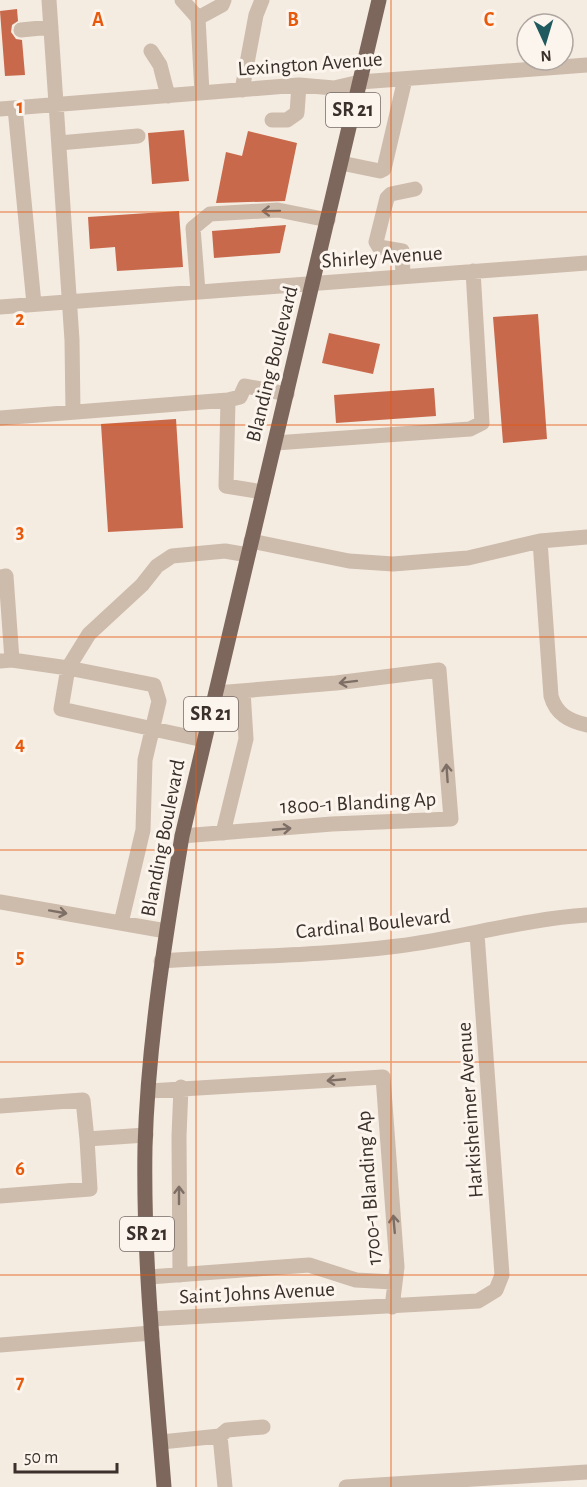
<svg xmlns="http://www.w3.org/2000/svg" width="587" height="1487" font-family="'Alegreya Sans',sans-serif">
<style>
.building{fill:#c8694b}
.lines{fill:none;stroke-linecap:round;stroke-linejoin:round}
.minor{stroke:#cdbbac;stroke-width:15}
.major{stroke:#7d675c;stroke-width:15}
.oneway{stroke:#7d6f65}
.grid{fill:none;stroke:#e8590c;stroke-width:1.5;stroke-opacity:0.55}
.labels{text-anchor:middle;dominant-baseline:central;stroke-width:6;stroke-linejoin:round;paint-order:stroke}
.shield{fill:#fbf5ee;stroke:#756b66;stroke-width:1.5}
.shield-label{font-size:20px;font-weight:bold;fill:#3b302b}
.street-label{font-size:21px;fill:#3b302b;stroke:#fbf5ee}
.grid-label{font-size:20px;text-anchor:middle;font-weight:bold;fill:#e8590c;stroke:#fbf5ee;stroke-width:6;stroke-linejoin:round;paint-order:stroke}
</style>
<rect width="100%" height="100%" fill="#f4ebe1"/>
<!-- building -->
<path class="building" d="M 17,9 L 18,21 L 12,25 L 11,32 L 16,39 L 22,40 L 25,75 L 5,76 L 0,11 Z
M 184,130 L 189,181 L 152,184 L 148,133 Z
M 248,131 L 297,143 L 285,201 L 216,203 L 226,152 L 242,156 Z
M 179,211 L 183,267 L 117,271 L 115,247 L 90,249 L 88,217 Z
M 286,225 L 280,253 L 214,258 L 212,231 Z
M 538,314 L 547,439 L 503,443 L 493,317 Z
M 329,333 L 380,344 L 373,374 L 322,363 Z
M 434,388 L 436,416 L 336,423 L 334,395 Z
M 176,419 L 183,528 L 108,532 L 101,424 Z"/>
<g class="lines">
<!-- minor -->
<path class="minor" d="M 49,0 L 72,340 L 73,412
M 182,0 L 198,18 L 202,93
M 198,18 L 222,5 L 224,0
M 21,30 L 51,27
M 151,51 L 160,65 L 168,96
M 242,90 L 256,15 L 262,0
M 15,108 L 34,304
M 0,109 L 299,85 L 334,88 L 360,82 L 587,65
M 272,120 L 287,120 L 297,113 L 299,85
M 59,143 L 138,136
M 341,163 L 380,171 L 384,169 L 405,79
M 403,276 L 402,251 L 379,247 L 376,242 L 387,198 L 391,194 L 415,189
M 198,291 L 193,228 L 210,214 L 278,210 L 328,220
M 0,307 L 587,263
M 0,418 L 228,400
M 275,443 L 470,429 L 482,423 L 473,271
M 263,492 L 226,486 L 228,400 L 240,397 L 245,386 L 287,394
M 251,541 L 349,561 L 393,564 L 468,558 L 540,541 L 587,537
M 540,541 L 551,696 C 556,714 569,721 587,725
M 0,577 L 6,576 L 12,660 L 0,661
M 12,660 L 68,668 L 61,709 L 204,740
M 223,833 L 246,739 L 243,691
M 182,836 L 332,824 L 451,819 L 439,670 L 336,683 L 216,693
M 0,902 L 166,931
M 121,923 L 143,830 L 145,760 L 159,701 L 154,685 L 68,668 L 89,634 L 142,585 L 157,566 L 172,556 L 225,551 L 248,555
M 161,961 C 240,956 320,956 398,946 C 462,938 523,919 587,915
M 149,1091 L 383,1077 L 397,1267 L 392,1307
M 0,1106 L 83,1100 L 87,1139
M 0,1196 L 90,1189 L 87,1139 L 146,1135
M 180,1275 L 179,1136 L 181,1087
M 149,1277 L 309,1265 L 356,1280 L 393,1282
M 151,1319 L 478,1301 L 496,1290 L 502,1275 L 477,934
M 0,1345 L 152,1333
M 220,1436 L 227,1430 L 263,1427
M 161,1442 L 220,1436 L 225,1487
M 346,1487 L 587,1472"/>
<!-- major -->
<path class="major" d="M 164,1487 C 155,1374 143,1260 145,1147 C 148,1042 165,939 182,836 L 379,0"/>
</g>
<!-- one-way arrows -->
<defs><path id="oneway-shaft" d="M-6 0H5M1.5-3L5.5 0L1.5 3" fill="none" stroke-width="1.6" stroke-linecap="round" stroke-linejoin="round" transform="scale(1.5)"/></defs>
<g class="oneway">
<use href="#oneway-shaft" transform="translate(271 211) rotate(179)"/>
<use href="#oneway-shaft" transform="translate(348 682) rotate(173)"/>
<use href="#oneway-shaft" transform="translate(447 773) rotate(-94)"/>
<use href="#oneway-shaft" transform="translate(282 829) rotate(-5)"/>
<use href="#oneway-shaft" transform="translate(58 912) rotate(10)"/>
<use href="#oneway-shaft" transform="translate(336 1080) rotate(175)"/>
<use href="#oneway-shaft" transform="translate(179 1195) rotate(-90)"/>
<use href="#oneway-shaft" transform="translate(394 1224) rotate(-95)"/>
</g>
<!-- grid -->
<path class="grid" d="M 196,0 L 196,1487M 391,0 L 391,1487M 0,212 L 587,212M 0,425 L 587,425M 0,637 L 587,637M 0,850 L 587,850M 0,1062 L 587,1062M 0,1275 L 587,1275"/>
<g class="labels">
<!-- shield labels -->
<g class="shield">
<rect x="326" y="93" width="54" height="34" rx="4.5"/>
<rect x="184" y="697" width="54" height="34" rx="4.5"/>
<rect x="120" y="1217" width="54" height="34" rx="4.5"/>
</g>
<g class="shield-label">
<text x="353" y="110">SR 21</text>
<text x="211" y="714">SR 21</text>
<text x="147" y="1234">SR 21</text>
</g>
<!-- street labels -->
<g class="street-label">
<text transform="translate(310 64) rotate(-4)">Lexington Avenue</text>
<text transform="translate(382 257) rotate(-4)">Shirley Avenue</text>
<text transform="translate(272 364) rotate(-76)">Blanding Boulevard</text>
<text transform="translate(358 803) rotate(-3)">1800-1 Blanding Ap</text>
<text transform="translate(163 838) rotate(-79)">Blanding Boulevard</text>
<text transform="translate(373 924) rotate(-6)">Cardinal Boulevard</text>
<text transform="translate(470 1110) rotate(-94)">Harkisheimer Avenue</text>
<text transform="translate(369 1188) rotate(-94)">1700-1 Blanding Ap</text>
<text transform="translate(257 1293) rotate(-3)">Saint Johns Avenue</text>
</g>
</g>
<g class="grid-label">
<text x="98" y="26">A</text>
<text x="293" y="26">B</text>
<text x="489" y="26">C</text>
<text x="20" y="113">1</text>
<text x="20" y="325">2</text>
<text x="20" y="538">3</text>
<text x="20" y="750">4</text>
<text x="20" y="963">5</text>
<text x="20" y="1175">6</text>
<text x="20" y="1388">7</text>
</g>
<!-- north arrow -->
<g transform="translate(545 42) rotate(176)"><circle r="28" fill="#fbf5ee" stroke="#aea6a0" stroke-width="1.5"/>
<path d="M0-4.5L10 22L0 15L-10 22Z" fill="#1f5a5e"/>
<text y="-9" font-size="16" font-weight="bold" text-anchor="middle" fill="#3b302b">N</text>
</g>
<!-- scale -->
<path d="M15 1463v9h102v-9" fill="none" stroke="#3b302b" stroke-width="3"/>
<text x="24" y="1463" font-size="18" fill="#3b302b" stroke="#fbf5ee" stroke-width="4.5" paint-order="stroke">50 m</text>
</svg>
